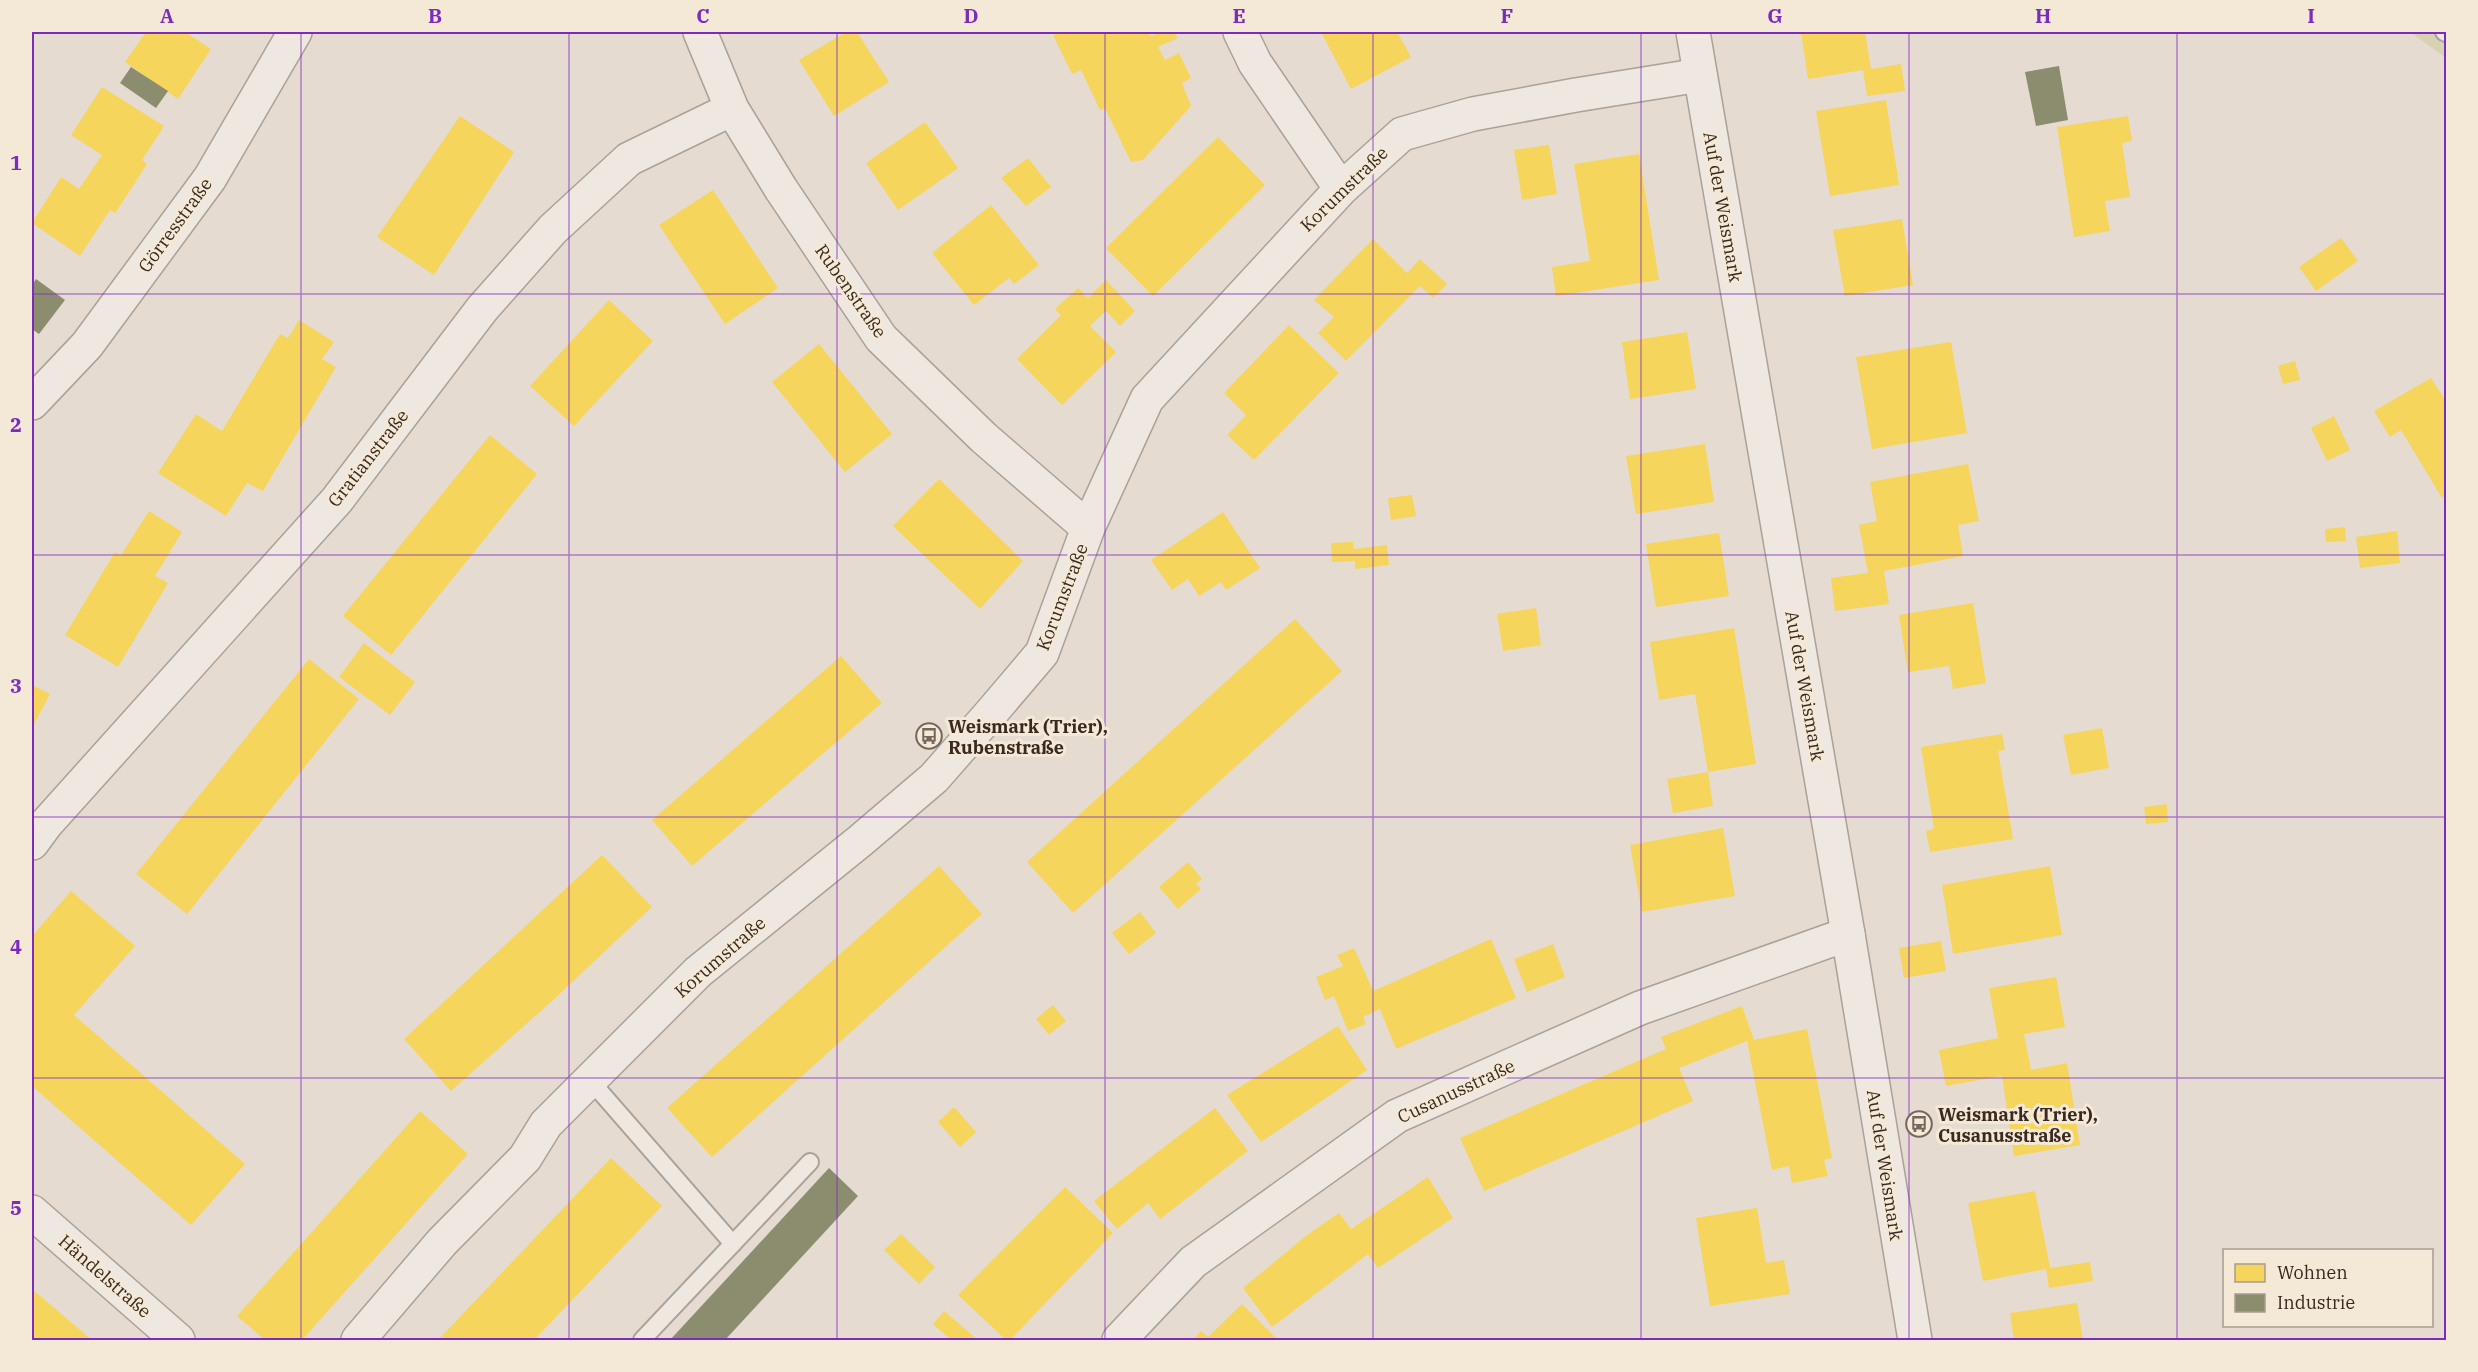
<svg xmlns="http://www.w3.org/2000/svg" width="2478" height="1372" font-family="'IBM Plex Serif',serif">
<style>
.green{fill:#d7d2b3}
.homes{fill:#f6d55c}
.industry{fill:#8c8c6e}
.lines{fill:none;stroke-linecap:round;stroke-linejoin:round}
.service-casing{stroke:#aaa198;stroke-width:20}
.minor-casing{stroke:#aaa198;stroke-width:36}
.tertiary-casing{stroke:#aaa198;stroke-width:36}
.service{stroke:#eee8e1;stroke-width:16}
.minor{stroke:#eee8e1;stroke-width:33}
.tertiary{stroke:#eee8e1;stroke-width:33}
.grid{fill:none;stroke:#7b2cbf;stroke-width:1.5;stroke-opacity:0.55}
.labels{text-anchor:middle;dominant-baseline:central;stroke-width:6;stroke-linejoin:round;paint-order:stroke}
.street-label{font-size:18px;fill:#392920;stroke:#f4e8d7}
.poi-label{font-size:18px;font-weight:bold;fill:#392920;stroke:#f4e8d7;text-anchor:start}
.neatline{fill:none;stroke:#7b2cbf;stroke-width:2}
.grid-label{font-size:20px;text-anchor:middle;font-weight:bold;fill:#7b2cbf}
</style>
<rect width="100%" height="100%" fill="#e5dbd0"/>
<!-- green -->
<path class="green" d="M 2410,32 L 2446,32 L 2446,58 Z"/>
<!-- homes -->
<path class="homes" d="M 146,32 L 185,32 L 211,49 L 178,99 L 125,62 Z
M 846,32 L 857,32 L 889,82 L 834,116 L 799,60 Z
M 1060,32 L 1149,32 L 1151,36 L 1160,32 L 1174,32 L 1178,38 L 1158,47 L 1165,60 L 1179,53 L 1191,78 L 1182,83 L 1191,106 L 1143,160 L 1131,162 L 1105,108 L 1100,110 L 1081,70 L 1072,74 L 1053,35 Z
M 1321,32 L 1397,32 L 1411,57 L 1351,89 Z
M 1801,32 L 1865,32 L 1871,69 L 1901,64 L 1905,91 L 1867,96 L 1863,70 L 1808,79 Z
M 102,87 L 164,126 L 142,160 L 147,164 L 129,192 L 115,213 L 110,210 L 80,256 L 32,223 L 61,177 L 79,189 L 102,155 L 71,135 Z
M 1886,100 L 1899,185 L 1830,196 L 1816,111 Z
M 460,116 L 514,152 L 434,275 L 377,237 Z
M 2128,116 L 2132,141 L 2122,143 L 2130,197 L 2105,201 L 2110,231 L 2074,237 L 2057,127 Z
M 925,122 L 958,168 L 898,210 L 866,163 Z
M 1218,137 L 1265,185 L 1153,296 L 1106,248 Z
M 1549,145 L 1557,194 L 1522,200 L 1514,150 Z
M 1639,154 L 1659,280 L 1556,296 L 1552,267 L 1590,261 L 1574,164 Z
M 1028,158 L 1051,187 L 1026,206 L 1001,178 Z
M 713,190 L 778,288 L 725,324 L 659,225 Z
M 991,205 L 1039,265 L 1014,284 L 1009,278 L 974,305 L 932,253 Z
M 1902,219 L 1913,285 L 1845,296 L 1833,230 Z
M 2341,238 L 2358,261 L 2316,291 L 2299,267 Z
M 1373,239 L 1407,273 L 1420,259 L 1447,284 L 1433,298 L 1420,286 L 1346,361 L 1318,333 L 1334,317 L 1314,300 Z
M 1106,280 L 1135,311 L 1120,326 L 1106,311 L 1090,326 L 1116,352 L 1062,405 L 1017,359 L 1061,315 L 1055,309 L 1078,288 L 1088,298 Z
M 609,300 L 653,341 L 574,426 L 530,386 Z
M 299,320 L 334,342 L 322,359 L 336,367 L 263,491 L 247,483 L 226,516 L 158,473 L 196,414 L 222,431 L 280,334 L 288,338 Z
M 1289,325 L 1339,373 L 1254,460 L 1227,435 L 1246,415 L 1224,393 Z
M 1687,332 L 1696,389 L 1630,399 L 1622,342 Z
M 1951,342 L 1967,433 L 1872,449 L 1856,357 Z
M 819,344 L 892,434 L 845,472 L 772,382 Z
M 2295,361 L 2300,380 L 2283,384 L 2278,366 Z
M 2431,378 L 2446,401 L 2446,495 L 2442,498 L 2401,430 L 2390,437 L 2374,411 Z
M 2334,416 L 2350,450 L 2327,461 L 2311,428 Z
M 490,435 L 537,474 L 391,655 L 343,616 Z
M 1705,444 L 1714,502 L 1636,514 L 1626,456 Z
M 1968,464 L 1979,521 L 1958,525 L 1963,556 L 1884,571 L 1889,604 L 1835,611 L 1831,578 L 1868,573 L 1859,525 L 1877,521 L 1870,482 Z
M 939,479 L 1023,561 L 980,609 L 893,526 Z
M 1412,495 L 1416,516 L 1391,520 L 1388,498 Z
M 149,511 L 182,532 L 155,576 L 168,583 L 118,667 L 65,635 L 115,552 L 121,555 Z
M 1223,512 L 1260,568 L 1226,590 L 1221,582 L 1199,596 L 1188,579 L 1172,590 L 1151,560 Z
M 2345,527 L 2346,541 L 2326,542 L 2325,529 Z
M 2397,531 L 2400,563 L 2360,568 L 2356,537 Z
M 1719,533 L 1729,596 L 1656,607 L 1646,544 Z
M 1353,542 L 1354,549 L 1387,545 L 1389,565 L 1355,569 L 1355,561 L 1332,562 L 1331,543 Z
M 1973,603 L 1986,683 L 1953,689 L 1949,666 L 1908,672 L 1899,615 Z
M 1536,608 L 1541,645 L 1503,651 L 1497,614 Z
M 1295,619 L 1342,671 L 1073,913 L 1027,862 Z
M 1734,628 L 1756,764 L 1708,772 L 1695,694 L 1659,700 L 1650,642 Z
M 364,643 L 415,682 L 390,715 L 339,677 Z
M 841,656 L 882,703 L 692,866 L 652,820 Z
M 309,659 L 359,699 L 187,914 L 136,874 Z
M 32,685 L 50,694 L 32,728 Z
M 2102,728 L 2109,768 L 2071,775 L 2063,735 Z
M 2002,734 L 2005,750 L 1998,751 L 2013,839 L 1930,852 L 1926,831 L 1934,829 L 1921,747 Z
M 1708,772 L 1713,806 L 1673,813 L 1667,779 Z
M 2167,804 L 2168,822 L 2146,824 L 2144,807 Z
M 1723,828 L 1735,896 L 1642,912 L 1630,845 Z
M 602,855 L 652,907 L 552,1001 L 451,1091 L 404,1039 Z
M 1188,862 L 1202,879 L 1196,884 L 1201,889 L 1178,909 L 1159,887 Z
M 939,866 L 982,914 L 712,1157 L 667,1108 Z
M 2050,866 L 2062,935 L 1953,954 L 1942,885 Z
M 71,891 L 135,946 L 74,1015 L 245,1164 L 191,1225 L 32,1086 L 32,936 Z
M 1140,912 L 1156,933 L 1129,954 L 1112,933 Z
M 1491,939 L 1516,998 L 1396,1049 L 1380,1009 L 1363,1017 L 1366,1024 L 1348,1031 L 1334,996 L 1325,1000 L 1316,977 L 1343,966 L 1337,955 L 1354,948 L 1373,991 Z
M 1941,941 L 1946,971 L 1904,978 L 1899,948 Z
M 1553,944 L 1565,977 L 1527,992 L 1514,959 Z
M 2056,977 L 2065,1027 L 2024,1034 L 2031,1070 L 2067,1063 L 2080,1145 L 2014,1156 L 2002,1076 L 1946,1086 L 1939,1050 L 1998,1038 L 1989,988 Z
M 1053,1005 L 1066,1021 L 1049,1035 L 1036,1019 Z
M 1742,1006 L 1754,1040 L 1807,1029 L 1832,1158 L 1824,1160 L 1828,1176 L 1792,1183 L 1789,1166 L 1772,1170 L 1747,1041 L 1679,1068 L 1693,1101 L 1484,1191 L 1460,1138 L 1666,1049 L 1661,1037 Z
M 1338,1026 L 1367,1070 L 1261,1142 L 1227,1095 Z
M 954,1107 L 976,1132 L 960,1147 L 938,1122 Z
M 1215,1108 L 1248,1151 L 1160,1219 L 1148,1203 L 1117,1229 L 1094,1201 Z
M 420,1111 L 468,1154 L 302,1340 L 265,1340 L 237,1316 Z
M 611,1158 L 662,1206 L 534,1340 L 438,1340 Z
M 1428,1177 L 1453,1218 L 1378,1268 L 1368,1254 L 1272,1327 L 1243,1288 L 1307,1235 L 1339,1213 L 1351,1229 Z
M 1065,1187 L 1113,1233 L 1010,1340 L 1006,1340 L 958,1295 Z
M 2035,1191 L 2050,1268 L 2090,1262 L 2093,1281 L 2049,1288 L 2046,1269 L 1983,1281 L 1968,1203 Z
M 1757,1208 L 1766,1263 L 1784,1260 L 1790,1294 L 1710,1306 L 1696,1218 Z
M 901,1234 L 935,1267 L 919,1284 L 884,1250 Z
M 32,1289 L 92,1340 L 32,1340 Z
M 2077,1303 L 2083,1340 L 2014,1340 L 2010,1313 Z
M 1242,1304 L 1278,1340 L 1193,1340 L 1201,1331 L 1208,1337 Z
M 944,1311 L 978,1340 L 946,1340 L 949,1338 L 933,1324 Z"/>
<!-- industry -->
<path class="industry" d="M 2059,66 L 2068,120 L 2036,126 L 2025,72 Z
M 131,67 L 168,91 L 156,108 L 120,83 Z
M 36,279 L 65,300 L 39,334 L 32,329 L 32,285 Z
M 829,1168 L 858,1196 L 725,1340 L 670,1340 Z"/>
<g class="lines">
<!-- service casing -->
<g class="service-casing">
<path id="service" d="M 2444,32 L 2446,33
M 590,1080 L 733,1244
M 642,1340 L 810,1162"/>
</g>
<!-- minor casing -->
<g class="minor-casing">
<path id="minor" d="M 700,32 L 732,109 L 781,189 L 881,338 L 984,438 L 1088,528
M 1240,32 L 1255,63 L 1341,189
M 32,403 L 87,345 L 210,178 L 295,32
M 32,843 L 46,824 L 337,500 L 482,309 L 553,229 L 629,159 L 732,109
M 32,1212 L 178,1340
M 358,1340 L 442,1242 L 525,1158 L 546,1124 L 698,972 L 860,841 L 934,778 L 991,713 L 1042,653 L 1088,528 L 1147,399 L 1341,189 L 1402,134 L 1473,114 L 1576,95 L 1700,75
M 1119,1340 L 1193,1262 L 1397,1116 L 1640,1008 L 1848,934"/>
</g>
<!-- tertiary casing -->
<g class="tertiary-casing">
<path id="tertiary" d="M 1693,32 L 1848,934 L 1915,1340"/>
</g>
<!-- service -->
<use href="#service" class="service"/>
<!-- minor -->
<use href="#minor" class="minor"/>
<!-- tertiary -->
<use href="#tertiary" class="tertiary"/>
</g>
<!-- grid -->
<path class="grid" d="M 301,32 L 301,1340M 569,32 L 569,1340M 837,32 L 837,1340M 1105,32 L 1105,1340M 1373,32 L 1373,1340M 1641,32 L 1641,1340M 1909,32 L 1909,1340M 2177,32 L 2177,1340M 32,294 L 2446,294M 32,555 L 2446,555M 32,817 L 2446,817M 32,1078 L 2446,1078"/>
<!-- icons -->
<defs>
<g id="bus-ring" transform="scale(1.35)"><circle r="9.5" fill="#f4e8d7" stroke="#75675e" stroke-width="1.5"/><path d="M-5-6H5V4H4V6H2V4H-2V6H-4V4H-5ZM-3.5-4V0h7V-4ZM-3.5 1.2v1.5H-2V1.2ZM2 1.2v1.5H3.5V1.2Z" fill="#75675e"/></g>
</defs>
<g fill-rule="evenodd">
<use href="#bus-ring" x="929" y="736"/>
<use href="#bus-ring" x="1919" y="1124"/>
</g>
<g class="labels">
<!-- street labels -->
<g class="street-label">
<text transform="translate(1344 189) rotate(-44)">Korumstraße</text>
<text transform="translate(1723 207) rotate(80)">Auf der Weismark</text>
<text transform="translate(175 225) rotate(-54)">Görresstraße</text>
<text transform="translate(851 291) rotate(55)">Rubenstraße</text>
<text transform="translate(368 458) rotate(-52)">Gratianstraße</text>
<text transform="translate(1062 597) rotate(-69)">Korumstraße</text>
<text transform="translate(1805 686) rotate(80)">Auf der Weismark</text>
<text transform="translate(720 957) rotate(-41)">Korumstraße</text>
<text transform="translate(1456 1091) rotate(-25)">Cusanusstraße</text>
<text transform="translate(1885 1165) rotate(81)">Auf der Weismark</text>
<text transform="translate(105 1276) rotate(41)">Händelstraße</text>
</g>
<!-- poi labels -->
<g class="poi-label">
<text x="948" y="726">Weismark (Trier),<tspan x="948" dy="21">Rubenstraße</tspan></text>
<text x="1938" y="1114">Weismark (Trier),<tspan x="1938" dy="21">Cusanusstraße</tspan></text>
</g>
</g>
<!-- border -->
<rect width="2478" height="1372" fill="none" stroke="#f4e8d7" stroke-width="66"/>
<!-- legend -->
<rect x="2223" y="1249" width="210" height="78" fill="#f4e8d7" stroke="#a99c8e" stroke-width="1.5"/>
<rect x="2235" y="1264" width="30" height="18" fill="#f6d55c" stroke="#a99c8e" stroke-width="1.5"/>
<text x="2277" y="1279" font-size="18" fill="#392920">Wohnen</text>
<rect x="2235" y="1294" width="30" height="18" fill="#8c8c6e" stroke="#a99c8e" stroke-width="1.5"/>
<text x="2277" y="1309" font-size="18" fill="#392920">Industrie</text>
<rect x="33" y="33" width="2412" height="1306" class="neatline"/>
<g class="grid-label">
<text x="167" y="23">A</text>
<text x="435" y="23">B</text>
<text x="703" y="23">C</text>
<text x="971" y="23">D</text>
<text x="1239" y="23">E</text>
<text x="1507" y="23">F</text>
<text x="1775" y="23">G</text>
<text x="2043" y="23">H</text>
<text x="2311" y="23">I</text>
<text x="16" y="170">1</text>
<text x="16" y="432">2</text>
<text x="16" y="693">3</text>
<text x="16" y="954">4</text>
<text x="16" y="1215">5</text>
</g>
</svg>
